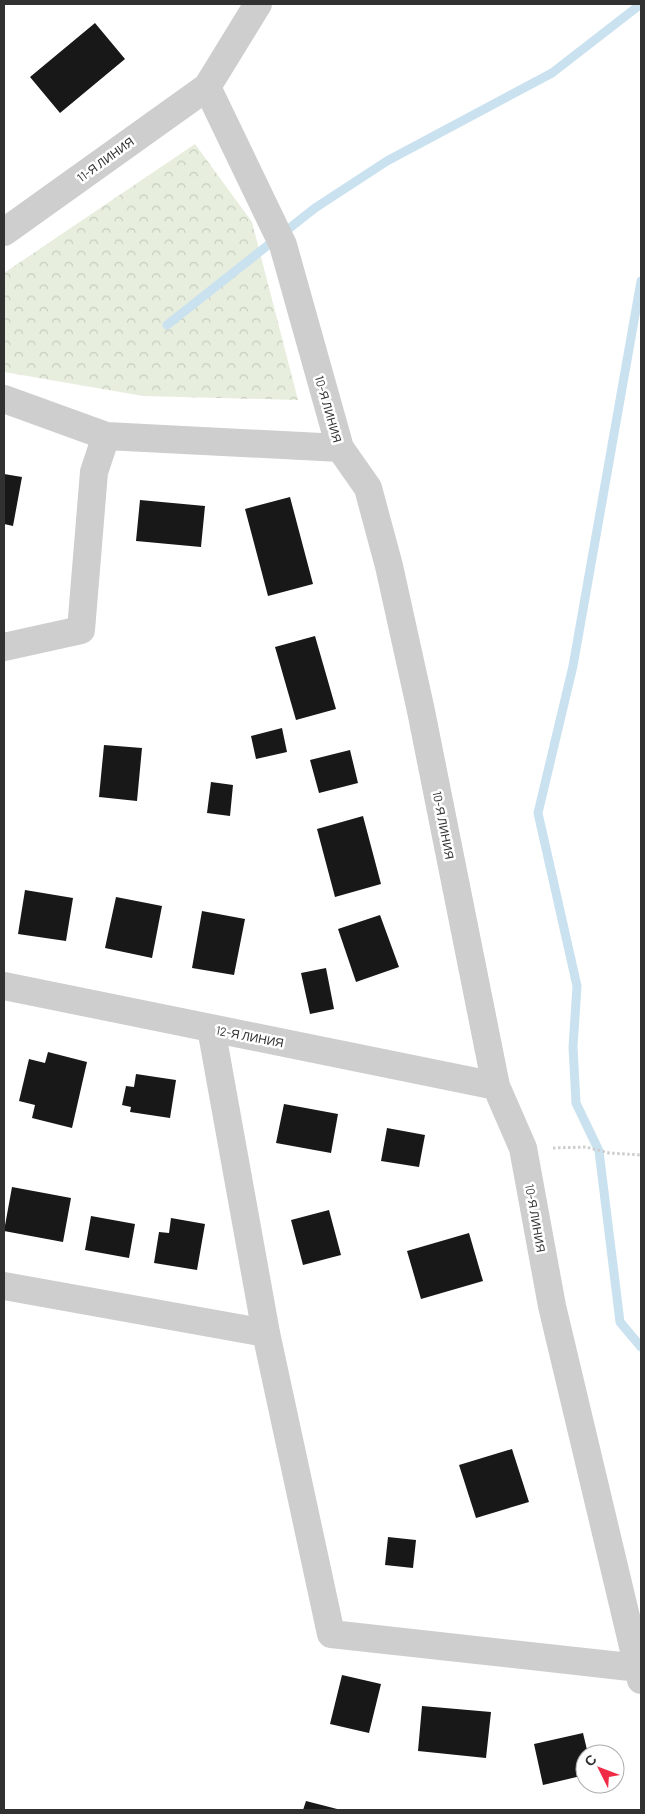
<svg xmlns="http://www.w3.org/2000/svg" width="645" height="1814" font-family="Barlow,sans-serif">
<style>
.forest{fill:url(#forest-crowns)}
.lines{fill:none;stroke-linecap:round;stroke-linejoin:round}
.stream{stroke:#cae2ef;stroke-width:9}
.building{fill:#181818}
.path{stroke:#cecece;stroke-width:3;stroke-dasharray:2.5 2.5;stroke-linecap:butt}
.minor{stroke:#cecece;stroke-width:28}
.labels{text-anchor:middle;dominant-baseline:central;stroke-width:5;stroke-linejoin:round;paint-order:stroke}
.street-label{font-size:12px;fill:#313131;stroke:#fff}
</style>
<defs>
<pattern id="forest-crowns" width="20" height="18" patternUnits="userSpaceOnUse" patternTransform="scale(1.25)"><rect width="20" height="18" fill="#e8eede"/><path d="M2 6a3 3 0 1 1 6 0M12 15a3 3 0 1 1 6 0" fill="none" stroke="#c7cdbf"/></pattern>
</defs>
<rect width="100%" height="100%" fill="#fff"/>
<!-- forest -->
<path class="forest" d="M 195,144 L 252,222 L 298,400 L 143,396 L 4,372 L 4,273 Z"/>
<g class="lines">
<!-- stream -->
<path class="stream" d="M 641,281 L 573,666 L 538,813 L 577,986 L 573,1047 L 576,1103 L 599,1151 L 620,1322 L 641,1347
M 167,325 L 315,208 L 387,161 L 552,73 L 641,4"/>
</g>
<!-- building -->
<path class="building" d="M 95,23 L 125,59 L 60,113 L 30,77 Z
M 4,474 L 22,477 L 13,526 L 4,524 Z
M 290,497 L 313,584 L 268,596 L 245,509 Z
M 140,500 L 205,506 L 201,547 L 136,541 Z
M 315,636 L 336,709 L 296,720 L 275,647 Z
M 282,728 L 287,752 L 256,759 L 251,736 Z
M 104,745 L 142,748 L 137,801 L 99,797 Z
M 350,750 L 358,783 L 319,793 L 310,760 Z
M 211,782 L 233,785 L 230,816 L 207,813 Z
M 363,816 L 381,884 L 335,897 L 317,829 Z
M 25,890 L 73,898 L 66,941 L 18,934 Z
M 116,897 L 162,906 L 152,958 L 105,948 Z
M 202,911 L 245,919 L 234,975 L 192,968 Z
M 380,915 L 399,967 L 356,982 L 338,929 Z
M 326,968 L 334,1009 L 310,1014 L 301,973 Z
M 48,1052 L 87,1062 L 72,1128 L 32,1118 L 35,1105 L 19,1101 L 29,1059 L 45,1063 Z
M 136,1074 L 176,1080 L 170,1118 L 130,1112 L 131,1107 L 122,1105 L 126,1086 L 134,1087 Z
M 284,1104 L 338,1114 L 331,1153 L 276,1143 Z
M 387,1128 L 425,1135 L 419,1167 L 381,1161 Z
M 12,1187 L 71,1198 L 63,1242 L 4,1231 Z
M 329,1210 L 341,1255 L 303,1265 L 291,1220 Z
M 91,1216 L 135,1224 L 129,1258 L 85,1250 Z
M 171,1218 L 205,1224 L 197,1270 L 154,1263 L 159,1232 L 169,1233 Z
M 469,1233 L 483,1281 L 421,1299 L 407,1251 Z
M 512,1449 L 529,1502 L 476,1518 L 459,1465 Z
M 388,1537 L 416,1540 L 413,1568 L 385,1565 Z
M 342,1675 L 381,1684 L 369,1733 L 330,1724 Z
M 422,1706 L 491,1712 L 486,1758 L 418,1751 Z
M 583,1733 L 588,1754 L 585,1754 L 585,1775 L 543,1785 L 534,1744 Z
M 306,1801 L 341,1810 L 303,1810 Z"/>
<g class="lines">
<!-- path -->
<path class="path" d="M 553,1148 L 586,1147 L 609,1153 L 641,1155"/>
<!-- minor -->
<path class="minor" d="M 258,4 L 207,87 L 283,245 L 340,448 L 368,488 L 389,566 L 421,711 L 496,1086 L 523,1148 L 552,1306 L 641,1680
M 4,232 L 207,87
M 4,399 L 106,436 L 340,448
M 4,647 L 81,630 L 94,472 L 106,436
M 4,986 L 496,1086
M 211,1028 L 266,1333 L 331,1634 L 639,1668
M 4,1286 L 266,1333"/>
</g>
<g class="labels">
<!-- street labels -->
<g class="street-label">
<text transform="translate(105 159) rotate(-36)">11-Я ЛИНИЯ</text>
<text transform="translate(329 409) rotate(74)">10-Я ЛИНИЯ</text>
<text transform="translate(444 825) rotate(79)">10-Я ЛИНИЯ</text>
<text transform="translate(250 1036) rotate(11)">12-Я ЛИНИЯ</text>
<text transform="translate(536 1218) rotate(80)">10-Я ЛИНИЯ</text>
</g>
</g>
<!-- border -->
<rect width="645" height="1814" fill="none" stroke="#313131" stroke-width="10"/>
<!-- north arrow -->
<g transform="translate(600 1769) rotate(312)"><circle r="24" fill="#ffffff" stroke="#adadad"/>
<path d="M0-4L9 19L0 12L-9 19Z" fill="#ef2b45"/>
<text y="-8" font-size="14" font-weight="bold" text-anchor="middle" fill="#313131">С</text>
</g>
</svg>
